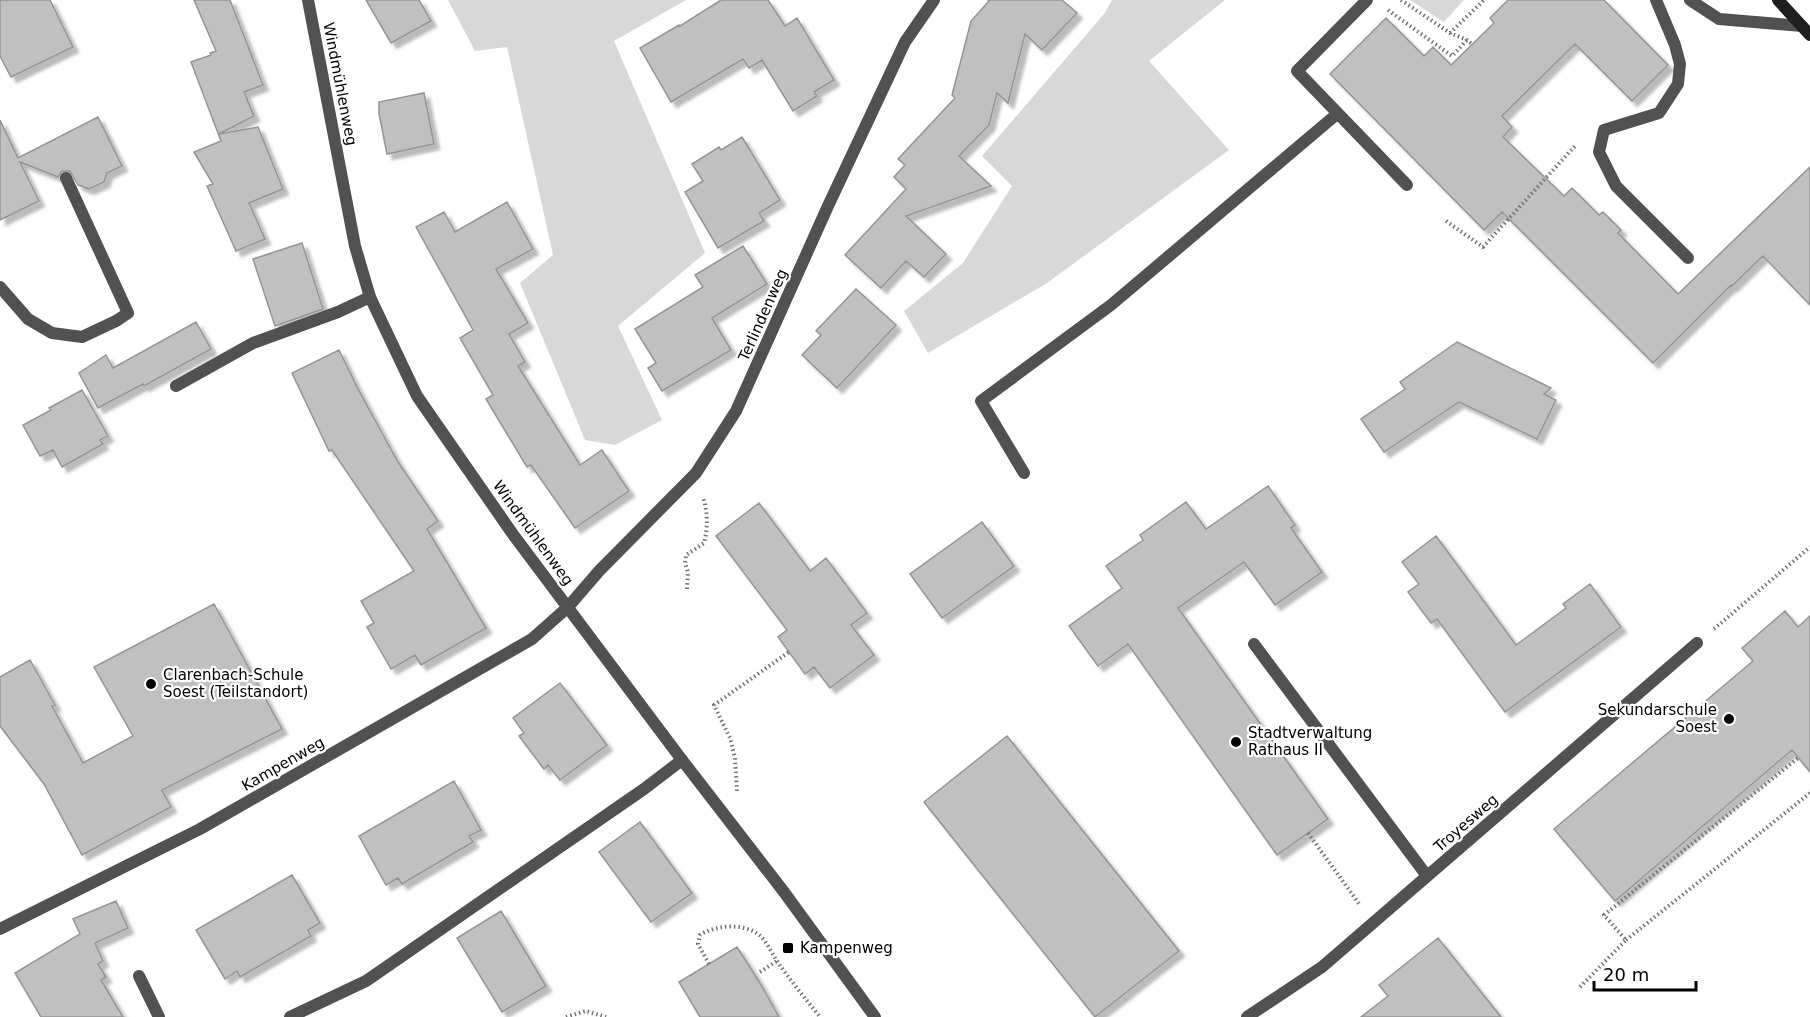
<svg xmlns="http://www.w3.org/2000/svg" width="1810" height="1017" font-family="'DejaVu Sans',sans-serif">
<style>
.green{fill:#d8d8d8}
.building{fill:#c0c0c0;stroke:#959595;stroke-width:1.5;filter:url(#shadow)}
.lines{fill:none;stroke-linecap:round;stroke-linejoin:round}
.path{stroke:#737373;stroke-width:4;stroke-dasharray:1.5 3;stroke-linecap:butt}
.lane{stroke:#515151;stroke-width:12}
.street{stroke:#515151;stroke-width:12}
.secondary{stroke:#1e1e1e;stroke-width:12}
.poi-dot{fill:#000;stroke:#fff;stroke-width:2}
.labels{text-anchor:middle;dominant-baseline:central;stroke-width:4.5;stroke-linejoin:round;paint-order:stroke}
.street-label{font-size:15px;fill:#000;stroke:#fff}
.poi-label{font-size:15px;fill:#000;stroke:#fff;text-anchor:start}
</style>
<defs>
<filter id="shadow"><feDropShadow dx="5.5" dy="5.5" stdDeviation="1.5" flood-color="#0004"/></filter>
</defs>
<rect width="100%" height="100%" fill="#fff"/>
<!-- green -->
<path class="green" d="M 448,0 L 686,0 L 614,41 L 705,253 L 618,326 L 662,420 L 615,445 L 585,440 L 520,283 L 553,255 L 507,47 L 475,51 Z
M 1112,0 L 1225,0 L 1149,61 L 1229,150 L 1047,283 L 928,353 L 904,311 L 963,263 L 1012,186 L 982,156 L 1104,14 Z
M 1410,0 L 1464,0 L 1444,22 Z"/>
<!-- building -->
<path class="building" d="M 0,0 L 50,0 L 73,47 L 11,77 L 0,56 Z
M 194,0 L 230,0 L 263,85 L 244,92 L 254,116 L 219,134 L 258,127 L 283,189 L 249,203 L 265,239 L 236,251 L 207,186 L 213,184 L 194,152 L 221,141 L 191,62 L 211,55 L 210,53 L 216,51 Z
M 366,0 L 419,0 L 431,21 L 391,43 Z
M 721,0 L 768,0 L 785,26 L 797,18 L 834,80 L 814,92 L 817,96 L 793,111 L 762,60 L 749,68 L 743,59 L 671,102 L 640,48 L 679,25 L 680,26 Z
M 988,0 L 1062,0 L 1077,13 L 1042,50 L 1025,34 L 1008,103 L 997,93 L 989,125 L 959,156 L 991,186 L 906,216 L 946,254 L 924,277 L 906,261 L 881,288 L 845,255 L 906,189 L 894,177 L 905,165 L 898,159 L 955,98 L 952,95 L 971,21 L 989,1 Z
M 1508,0 L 1604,0 L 1668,65 L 1632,101 L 1575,44 L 1502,116 L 1512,127 L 1503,137 L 1564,196 L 1572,188 L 1599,215 L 1603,212 L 1621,230 L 1618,233 L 1678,294 L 1810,167 L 1810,305 L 1763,256 L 1732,286 L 1731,285 L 1653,363 L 1502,212 L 1484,230 L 1330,74 L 1386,18 L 1424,56 L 1433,47 L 1451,65 L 1494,23 L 1490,18 Z
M 424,93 L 434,144 L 387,154 L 379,114 L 379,102 Z
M 98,117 L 122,166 L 107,173 L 104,182 L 89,189 L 78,185 L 70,171 L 62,171 L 58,177 L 20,162 L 39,201 L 0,220 L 0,120 L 18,158 Z
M 742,137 L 780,200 L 759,213 L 764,221 L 718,248 L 685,192 L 703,181 L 692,164 L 719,147 L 721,150 Z
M 507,202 L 533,249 L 496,269 L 528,323 L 509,334 L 525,362 L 518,366 L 580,465 L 602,450 L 629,491 L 575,528 L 531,465 L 527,467 L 486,399 L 493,395 L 460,338 L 473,330 L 416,227 L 444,212 L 455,232 Z
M 302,243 L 323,309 L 275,326 L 253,259 Z
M 743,246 L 767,284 L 712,318 L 731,350 L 662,391 L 648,368 L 656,363 L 635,329 L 703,287 L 695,275 Z
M 856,289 L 896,325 L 837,388 L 802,355 L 821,335 L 816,331 Z
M 196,322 L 211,349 L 144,386 L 143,384 L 98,408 L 79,373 L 106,355 L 113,368 Z
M 1457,342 L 1551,388 L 1544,394 L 1556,400 L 1537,439 L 1459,402 L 1384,452 L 1361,419 L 1405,389 L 1400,382 Z
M 339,350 L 357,387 L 398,462 L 438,521 L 427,529 L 486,628 L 421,665 L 415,655 L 391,669 L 367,627 L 374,623 L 361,601 L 414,571 L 332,450 L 329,451 L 292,373 Z
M 82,390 L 108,436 L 100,440 L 103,444 L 62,467 L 53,450 L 40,456 L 23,425 L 51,410 L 49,408 Z
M 1268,486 L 1295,525 L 1291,528 L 1322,572 L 1275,605 L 1244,562 L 1178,608 L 1328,819 L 1277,855 L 1128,644 L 1098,666 L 1069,626 L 1122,588 L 1106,566 L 1143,540 L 1140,535 L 1186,502 L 1206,529 Z
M 759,503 L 810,571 L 826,558 L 867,613 L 851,625 L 874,655 L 830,688 L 814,667 L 805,674 L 778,637 L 787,630 L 716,536 Z
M 982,522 L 1014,566 L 942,618 L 910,574 Z
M 1436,536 L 1516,645 L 1566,608 L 1563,604 L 1590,584 L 1621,627 L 1505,712 L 1437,619 L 1431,623 L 1408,592 L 1419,584 L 1402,562 Z
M 214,604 L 282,729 L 162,790 L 171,807 L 82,855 L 44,784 L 0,726 L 0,677 L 30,660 L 55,705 L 52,706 L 83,763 L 133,736 L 94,667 Z
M 1785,611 L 1798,627 L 1810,616 L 1810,772 L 1792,750 L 1615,901 L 1554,829 L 1753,661 L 1742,648 Z
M 560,683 L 607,745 L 560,780 L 548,765 L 544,769 L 519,736 L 524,733 L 513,718 Z
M 1007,736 L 1179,951 L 1095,1017 L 924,802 Z
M 454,781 L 481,830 L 469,836 L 473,842 L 402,884 L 398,878 L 386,885 L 359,836 Z
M 640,822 L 692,893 L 651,922 L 599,852 Z
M 292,875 L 320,923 L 308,930 L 311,936 L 240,977 L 237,971 L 225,979 L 196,930 Z
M 116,901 L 128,928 L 95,943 L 103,961 L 98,964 L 106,977 L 101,980 L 123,1017 L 41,1017 L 15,973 L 80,934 L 73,919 Z
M 501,911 L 546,986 L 502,1012 L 457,938 Z
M 1438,938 L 1501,1017 L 1361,1017 L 1388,996 L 1379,985 Z
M 737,947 L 760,983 L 779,1017 L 700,1017 L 679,982 Z"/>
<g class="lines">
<!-- path -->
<path class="path" d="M 1401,0 L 1450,33 L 1467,40 L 1473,45
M 1388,10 L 1452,56 L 1467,40
M 1450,33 L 1484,0
M 1446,221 L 1483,247 L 1575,146
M 687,589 L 688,572 L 685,563 L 686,555 L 704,543 C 708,528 708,513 703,497
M 1714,629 L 1810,547
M 737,791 L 735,758 L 730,738 L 714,705 L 789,652
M 1308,833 L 1360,905
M 1626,940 L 1810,793
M 709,964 L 698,944 L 700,935 C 715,925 742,923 758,934 C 766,940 771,952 777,961 C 790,980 805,998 820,1017
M 760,972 L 777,961
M 1580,987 L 1626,940 L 1604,915 L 1798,758
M 566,1017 L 586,1011 L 606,1017"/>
<!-- lane -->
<path class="lane" d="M 1367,0 L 1297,71 L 1407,185
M 1656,0 L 1675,45 L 1680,64 L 1678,84 L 1659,113 L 1604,130 L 1599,152 L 1616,186 L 1688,258
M 1690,0 L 1719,19 L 1802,26
M 66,178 L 128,313 L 116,321
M 176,386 L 253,343 L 338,312 L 370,297
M 1024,473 L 981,401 L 1111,305 L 1337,114
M 1254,644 L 1427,876
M 290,1017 L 366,981 L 644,789 L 682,760"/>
<!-- street -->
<path class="street" d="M 308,0 L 355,246 L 370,297 L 417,396 L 512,533 L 682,760 L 784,892 L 875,1017
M 0,287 L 28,319 L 52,333 L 82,337 L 116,321
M 0,929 L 200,829 L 532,639 L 568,607 L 599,571 L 696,473 L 736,411 L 828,206 L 905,42 L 934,0
M 139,976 L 159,1017
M 1247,1017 L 1322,967 L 1697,643"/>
<!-- secondary -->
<path class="secondary" d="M 1778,0 L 1810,35"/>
</g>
<!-- markers -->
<g class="poi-dot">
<circle cx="151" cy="684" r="6"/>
<circle cx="1729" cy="719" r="6"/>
<circle cx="1236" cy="742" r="6"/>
<rect x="782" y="942" width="12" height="12" rx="3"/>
</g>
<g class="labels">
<!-- street labels -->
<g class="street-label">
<text transform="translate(340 84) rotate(79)">Windmühlenweg</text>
<text transform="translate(763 315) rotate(-66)">Terlindenweg</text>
<text transform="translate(533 533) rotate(54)">Windmühlenweg</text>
<text transform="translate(283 764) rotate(-30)">Kampenweg</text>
<text transform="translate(1466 823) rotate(-41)">Troyesweg</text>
</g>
<!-- poi labels -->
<g class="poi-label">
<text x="163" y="675">Clarenbach-Schule<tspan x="163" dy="17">Soest (Teilstandort)</tspan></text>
<text x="1717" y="710" text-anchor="end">Sekundarschule<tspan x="1717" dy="17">Soest</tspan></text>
<text x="1248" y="733">Stadtverwaltung<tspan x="1248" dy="17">Rathaus II</tspan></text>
<text x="800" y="948">Kampenweg</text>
</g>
</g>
<!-- scale -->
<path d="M1594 981v9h102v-9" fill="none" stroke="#000000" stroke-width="3"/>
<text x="1603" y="981" font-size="18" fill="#000000" stroke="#ffffff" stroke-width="4.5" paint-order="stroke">20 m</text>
</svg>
